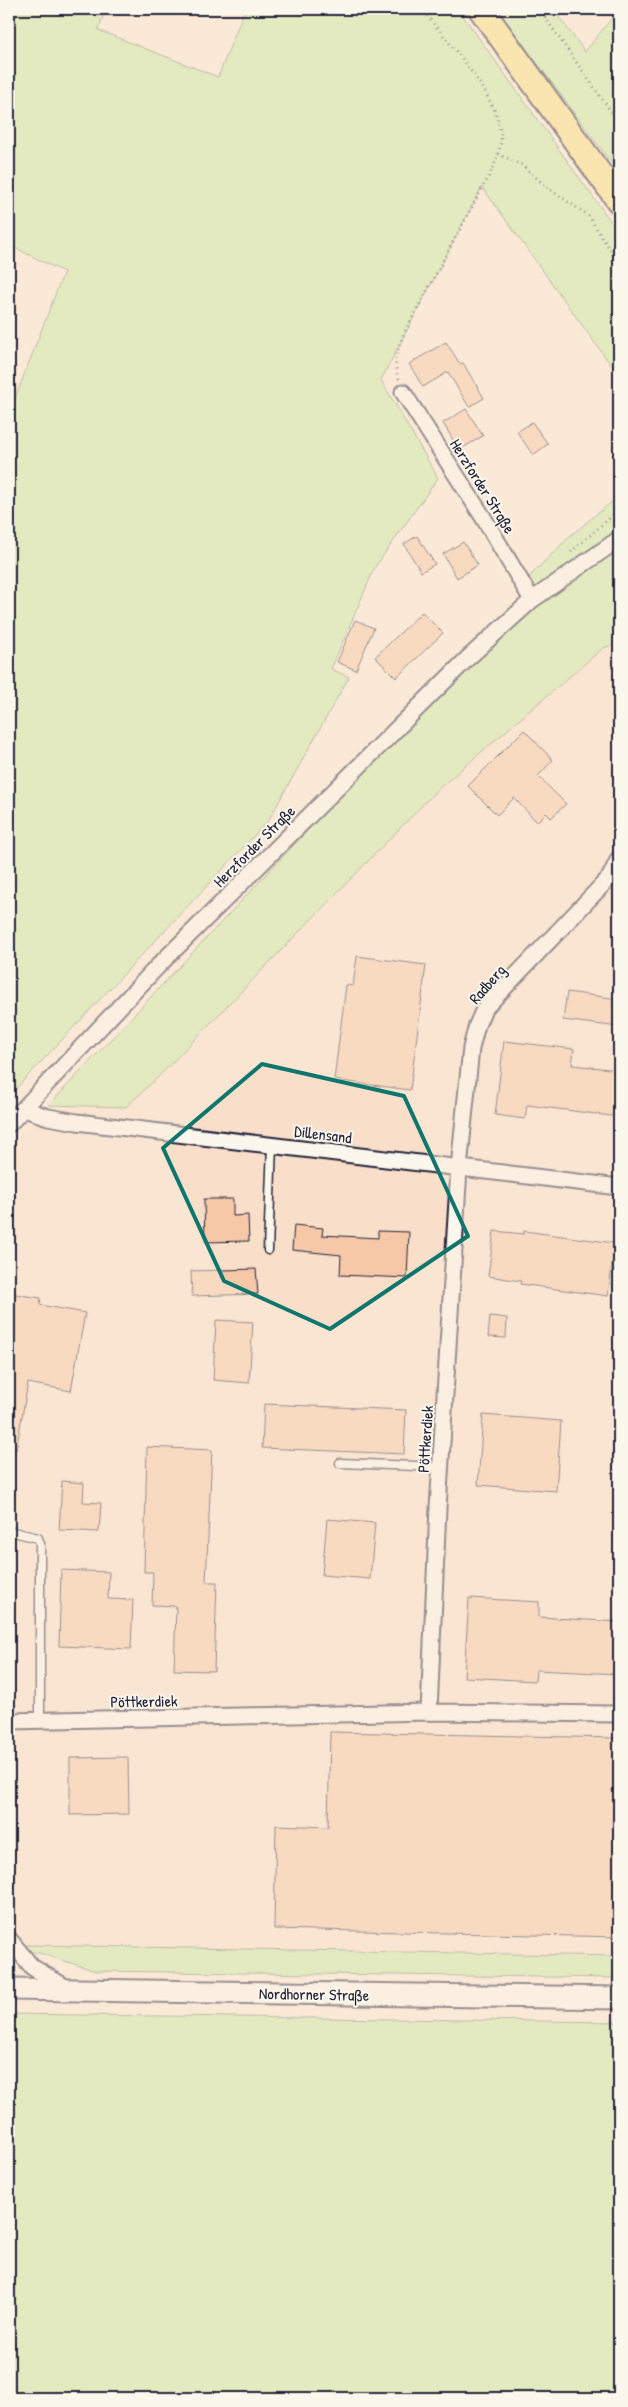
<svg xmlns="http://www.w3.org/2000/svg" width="628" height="2407" font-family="'Patrick Hand',sans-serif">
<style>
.built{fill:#f9dfc9}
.green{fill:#c8eba5;stroke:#758670}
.building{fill:#f7c8a7;stroke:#22223b}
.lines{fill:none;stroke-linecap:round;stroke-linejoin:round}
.service-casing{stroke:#22223b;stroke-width:11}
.minor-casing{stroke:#22223b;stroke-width:19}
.secondary-casing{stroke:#22223b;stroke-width:25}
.primary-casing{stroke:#22223b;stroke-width:28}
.path{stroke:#22223b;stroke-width:3;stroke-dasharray:1 4;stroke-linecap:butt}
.service{stroke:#fbf7ec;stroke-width:8}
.minor{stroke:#fbf7ec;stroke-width:15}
.secondary{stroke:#fbf7ec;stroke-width:21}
.primary{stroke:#fbe180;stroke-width:24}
.marked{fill:none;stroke:#0f766e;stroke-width:4;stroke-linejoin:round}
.labels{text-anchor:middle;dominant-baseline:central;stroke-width:4;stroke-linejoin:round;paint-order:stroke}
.street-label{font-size:16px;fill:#22223b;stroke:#fbf7ec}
</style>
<rect width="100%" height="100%" fill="#fae9d7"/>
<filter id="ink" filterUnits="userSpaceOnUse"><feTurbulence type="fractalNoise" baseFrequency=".02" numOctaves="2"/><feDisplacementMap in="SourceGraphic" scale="10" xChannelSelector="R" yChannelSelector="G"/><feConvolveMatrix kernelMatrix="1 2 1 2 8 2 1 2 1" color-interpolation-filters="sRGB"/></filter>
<g filter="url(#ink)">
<!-- built -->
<path class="built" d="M 619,643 L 619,1956 L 27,1945 L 9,1950 L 9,1146 L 49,1105 L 126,1107 L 157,1078 L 437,790 L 603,648 Z"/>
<!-- green -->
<path class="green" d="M 9,9 L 106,9 L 98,30 L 218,77 L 245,9 L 458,9 L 619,233 L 619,376 L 482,187 L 381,380 L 438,478 L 375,567 L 331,669 L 349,677 L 268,821 L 9,1096 L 9,414 L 64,272 L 9,245 Z
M 497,9 L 553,9 L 585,52 L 619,9 L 619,173 Z
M 619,496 L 619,643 L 603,648 L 437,790 L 157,1078 L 126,1107 L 49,1105 L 469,659 L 532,601 L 523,583 L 570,536 Z
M 27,1945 L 619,1956 L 619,1978 L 96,1971 L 39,1953 L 21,1951 Z
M 9,2014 L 619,2022 L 619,2398 L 9,2398 Z"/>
<!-- building -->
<path class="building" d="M 446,342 L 460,364 L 463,363 L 484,398 L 469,407 L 448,372 L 423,387 L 409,364 Z
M 466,409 L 483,436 L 459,450 L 443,423 Z
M 532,422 L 548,444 L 533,455 L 517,432 Z
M 417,536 L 435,564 L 421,572 L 404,544 Z
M 463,542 L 478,565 L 457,578 L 443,554 Z
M 422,612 L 443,633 L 396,678 L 375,657 Z
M 355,620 L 374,628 L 356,670 L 337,662 Z
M 524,730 L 553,760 L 538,776 L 566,804 L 551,818 L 546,813 L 537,822 L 514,798 L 497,815 L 468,786 Z
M 357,956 L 426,965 L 410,1090 L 334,1080 L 346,985 L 353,986 Z
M 567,992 L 619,999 L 619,1027 L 563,1020 Z
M 504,1041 L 574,1049 L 572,1065 L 619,1070 L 619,1117 L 527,1105 L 525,1119 L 495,1115 Z
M 204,1199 L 233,1199 L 233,1216 L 248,1215 L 249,1241 L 205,1242 Z
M 294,1225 L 323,1228 L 322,1235 L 378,1238 L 378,1231 L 409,1232 L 407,1278 L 340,1275 L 341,1255 L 292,1250 Z
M 494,1231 L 524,1234 L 524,1231 L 615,1243 L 608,1296 L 520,1284 L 521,1281 L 488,1276 Z
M 256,1269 L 258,1294 L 192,1296 L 191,1271 Z
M 9,1293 L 41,1298 L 40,1305 L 85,1313 L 71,1391 L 28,1383 L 16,1450 L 9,1450 Z
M 490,1316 L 507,1318 L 506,1338 L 488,1337 Z
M 216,1320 L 253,1322 L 249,1383 L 213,1380 Z
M 264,1404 L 406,1410 L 404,1454 L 262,1448 Z
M 483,1415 L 561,1421 L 556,1491 L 478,1485 Z
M 147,1447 L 212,1450 L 206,1582 L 217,1582 L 214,1671 L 174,1670 L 176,1606 L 152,1605 L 153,1572 L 144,1572 Z
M 62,1481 L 84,1483 L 83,1502 L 101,1503 L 99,1532 L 59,1530 Z
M 327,1519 L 375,1523 L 370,1579 L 322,1575 Z
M 61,1570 L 109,1572 L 108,1599 L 133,1600 L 131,1649 L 59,1646 Z
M 469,1598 L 539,1602 L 539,1617 L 619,1622 L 619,1674 L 536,1670 L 535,1681 L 464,1677 Z
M 330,1732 L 619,1738 L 619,1937 L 274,1929 L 276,1825 L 328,1827 Z
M 128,1757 L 129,1814 L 70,1815 L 70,1758 Z"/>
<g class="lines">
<!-- service casing -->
<g class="service-casing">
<path id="service" d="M 268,1250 L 272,1145
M 340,1463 L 441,1467
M 9,1531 L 38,1538 L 40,1544 L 40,1721"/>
</g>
<!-- minor casing -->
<g class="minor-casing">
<path id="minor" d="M 403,392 L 483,517 L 532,600
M 24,1109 L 48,1117 L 77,1122 L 619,1187
M 9,1124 L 159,965 L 468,658 L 532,600 L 619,539
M 429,1712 L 619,1714
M 9,1721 L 429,1712 L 438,1508 L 459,1168 L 471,1048 L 477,1025 L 484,1009 L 610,877 L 619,858
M 9,1939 L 32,1967 L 70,1990"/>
</g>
<!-- secondary casing -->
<g class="secondary-casing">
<path id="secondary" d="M 9,1989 L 619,1998"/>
</g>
<!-- primary casing -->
<g class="primary-casing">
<path id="primary" d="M 481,9 L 619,201"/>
</g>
<!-- path -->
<path class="path" d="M 539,9 L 619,123
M 498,154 L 522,165 L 549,189 L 588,215 L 619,264
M 399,379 C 392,363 398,349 404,333 L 492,170 C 496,160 501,148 501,136 C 498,94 447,42 422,9
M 571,552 L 619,510"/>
<!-- service -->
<use href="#service" class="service"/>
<!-- minor -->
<use href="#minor" class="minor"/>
<!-- secondary -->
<use href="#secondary" class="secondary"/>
<!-- primary -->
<use href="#primary" class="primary"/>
</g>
</g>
<!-- marked area -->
<path d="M0 0H628V2407H0ZM 262,1064 L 404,1096 L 468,1236 L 330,1329 L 224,1281 L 163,1148 Z" fill="#fae9d7" fill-opacity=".55" fill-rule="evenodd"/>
<path class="marked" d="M 262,1064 L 404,1096 L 468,1236 L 330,1329 L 224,1281 L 163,1148 Z"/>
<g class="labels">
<!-- street labels -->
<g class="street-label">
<text transform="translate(483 486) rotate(58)">Herzforder Straße</text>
<text transform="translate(254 846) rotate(-45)">Herzforder Straße</text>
<text transform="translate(487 984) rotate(-49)">Radberg</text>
<text transform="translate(323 1134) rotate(7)">Dillensand</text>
<text transform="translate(425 1439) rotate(-86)">Pöttkerdiek</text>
<text transform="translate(144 1701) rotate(-1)">Pöttkerdiek</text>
<text transform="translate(314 1994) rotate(1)">Nordhorner Straße</text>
</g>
</g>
<!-- margin -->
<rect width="628" height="2407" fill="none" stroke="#fbf7ec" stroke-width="30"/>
<rect x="15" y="15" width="598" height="2377" fill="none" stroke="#22223b" stroke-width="2" filter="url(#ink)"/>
</svg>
